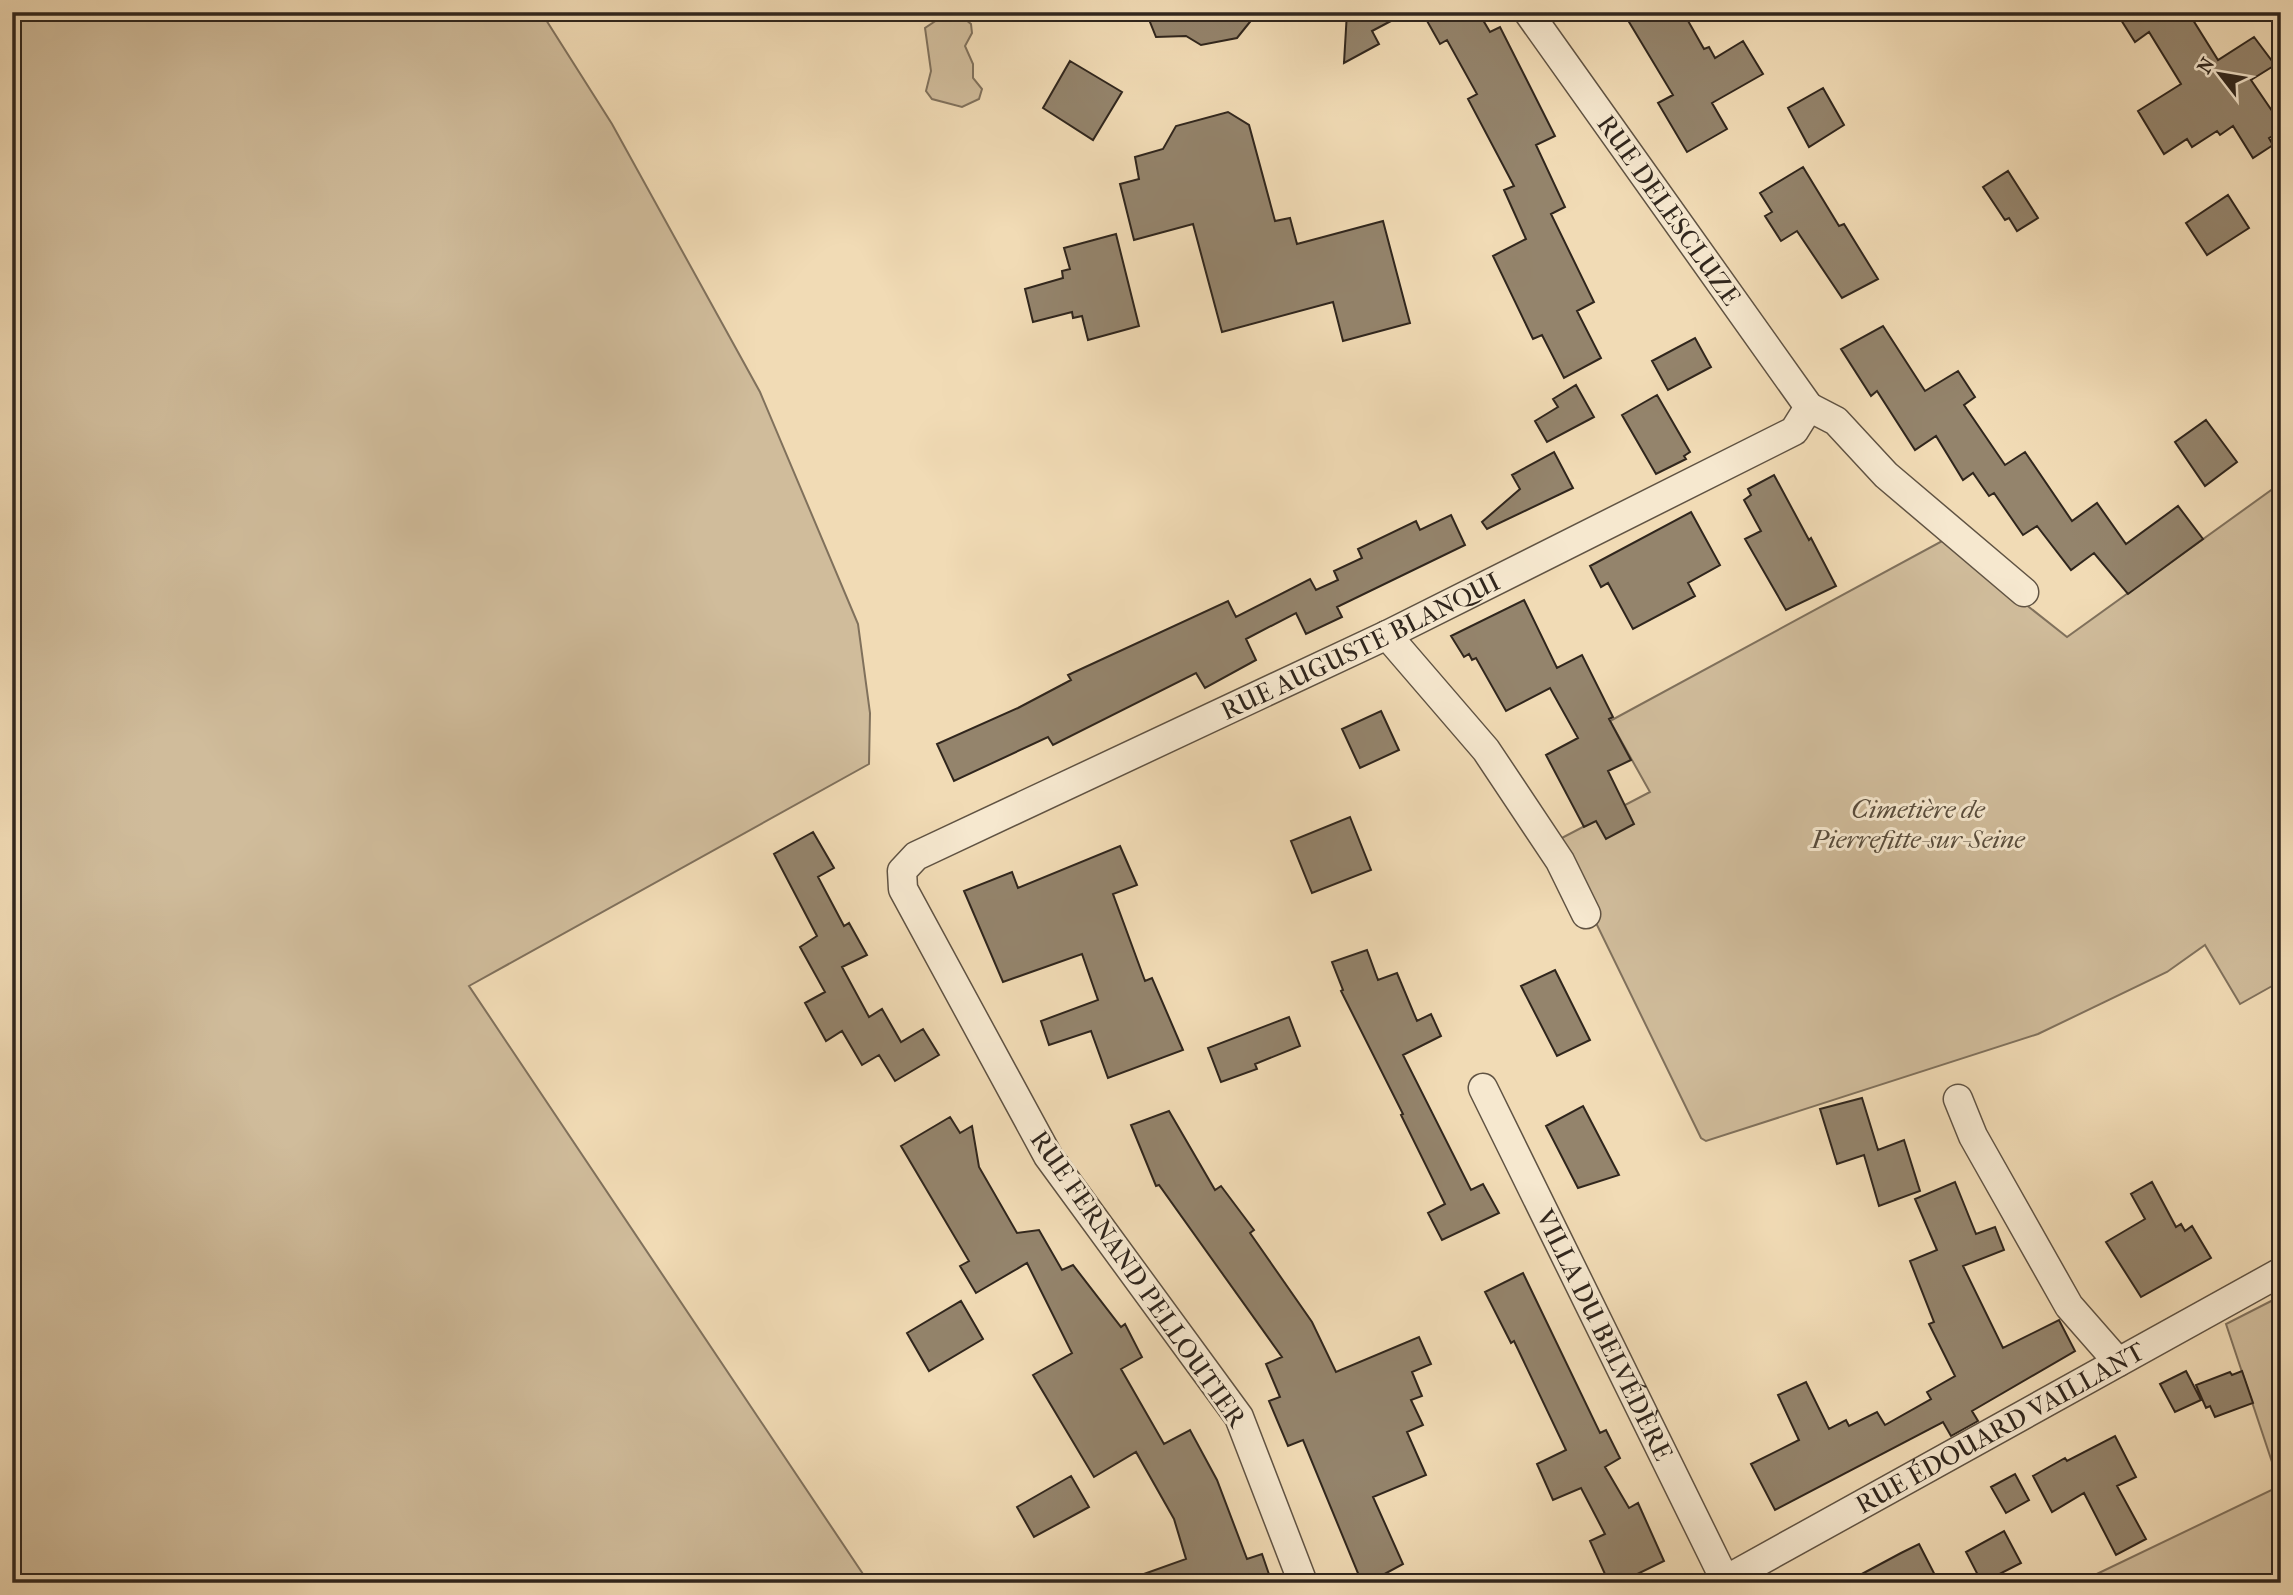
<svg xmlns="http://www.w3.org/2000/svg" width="2293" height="1595" font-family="'IM FELL French Canon',serif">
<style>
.green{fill:#d0bc9b;stroke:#80715c;stroke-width:2}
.building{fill:#94846c;stroke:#30261d;stroke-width:2}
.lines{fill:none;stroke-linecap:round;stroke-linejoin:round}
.street-casing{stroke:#605343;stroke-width:31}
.street{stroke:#f6e8cf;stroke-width:28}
.labels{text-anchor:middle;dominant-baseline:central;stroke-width:6;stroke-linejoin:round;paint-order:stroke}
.street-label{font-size:26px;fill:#30261d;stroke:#f6e8cf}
.park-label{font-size:26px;font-style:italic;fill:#584c3c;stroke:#f6e8cf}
</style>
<rect width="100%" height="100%" fill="#f1dbb5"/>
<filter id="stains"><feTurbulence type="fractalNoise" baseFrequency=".00286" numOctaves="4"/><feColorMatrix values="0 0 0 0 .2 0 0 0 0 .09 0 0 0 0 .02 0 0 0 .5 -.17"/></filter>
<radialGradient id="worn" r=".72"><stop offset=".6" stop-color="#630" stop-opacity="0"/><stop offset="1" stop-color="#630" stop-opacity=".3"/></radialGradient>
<!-- green -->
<path class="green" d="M 12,12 L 541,12 L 612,124 L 760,392 L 858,624 L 870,713 L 869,764 L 469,986 L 869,1583 L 12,1583 Z
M 949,12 L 956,12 L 971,24 L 972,33 L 965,46 L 973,64 L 973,78 L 982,89 L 979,99 L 962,107 L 932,99 L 926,91 L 931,71 L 925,28 Z
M 2281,483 L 2281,981 L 2240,1004 L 2205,945 L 2167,972 L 2038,1034 L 1706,1141 L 1701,1138 L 1556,841 L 1650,792 L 1610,721 L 1944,540 L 2067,637 Z
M 2281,1296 L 2281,1583 L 2078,1583 L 2280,1486 L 2226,1324 Z"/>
<!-- building -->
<path class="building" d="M 1146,12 L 1258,12 L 1237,38 L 1201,45 L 1186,36 L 1156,37 Z
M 1347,12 L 1408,12 L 1372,31 L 1379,44 L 1344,63 Z
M 1422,12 L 1496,12 L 1483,20 L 1490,32 L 1500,27 L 1555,136 L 1536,145 L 1565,207 L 1551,214 L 1594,302 L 1577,311 L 1601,358 L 1564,378 L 1542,335 L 1533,339 L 1493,256 L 1526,239 L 1504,190 L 1514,186 L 1468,99 L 1477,94 L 1447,40 L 1440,44 Z
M 1623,12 L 1683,12 L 1704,49 L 1709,47 L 1715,58 L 1743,41 L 1763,74 L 1712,103 L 1727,129 L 1687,152 L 1658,103 L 1673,95 Z
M 2116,12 L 2188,12 L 2218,60 L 2254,37 L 2275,65 L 2251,80 L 2281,124 L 2281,131 L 2269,138 L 2273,145 L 2253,158 L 2233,126 L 2220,135 L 2217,131 L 2192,147 L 2187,139 L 2164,154 L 2138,111 L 2181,84 L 2149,32 L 2135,42 Z
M 1070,61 L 1122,92 L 1093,140 L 1043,108 Z
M 1823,88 L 1844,125 L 1809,147 L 1788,108 Z
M 1228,112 L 1249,125 L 1275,221 L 1290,218 L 1297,244 L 1383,221 L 1410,323 L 1343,341 L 1333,302 L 1222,332 L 1193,224 L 1134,240 L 1120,184 L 1139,179 L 1135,157 L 1163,149 L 1176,126 Z
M 1803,167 L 1839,226 L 1844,224 L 1878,279 L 1842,298 L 1797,231 L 1781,241 L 1765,216 L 1772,212 L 1760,193 Z
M 2008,171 L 2038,218 L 2017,231 L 2009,218 L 2005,220 L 1983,187 Z
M 2228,195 L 2249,228 L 2207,255 L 2186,223 Z
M 1116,234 L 1139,326 L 1088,340 L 1082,316 L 1073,318 L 1072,312 L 1033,322 L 1025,289 L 1063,278 L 1062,271 L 1070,269 L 1064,248 Z
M 1883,326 L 1925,391 L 1958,371 L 1975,397 L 1964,405 L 2005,465 L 2025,452 L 2072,521 L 2097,503 L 2126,544 L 2178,506 L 2203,539 L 2128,594 L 2094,553 L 2071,570 L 2037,526 L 2023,535 L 1994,493 L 1989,496 L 1973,473 L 1963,480 L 1936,436 L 1915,450 L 1877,391 L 1871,396 L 1841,349 Z
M 1695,338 L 1711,367 L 1668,390 L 1652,361 Z
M 1576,385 L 1594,417 L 1547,442 L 1535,421 L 1558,407 L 1553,399 Z
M 1657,395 L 1690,452 L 1684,456 L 1686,459 L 1656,474 L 1622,415 Z
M 2206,420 L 2237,462 L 2205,486 L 2175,442 Z
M 1554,452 L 1573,488 L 1487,529 L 1482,522 L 1520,489 L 1512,475 Z
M 1774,475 L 1809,540 L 1811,538 L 1836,586 L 1786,610 L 1745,539 L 1761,531 L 1744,500 L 1751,495 L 1748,489 Z
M 1691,512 L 1720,565 L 1688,583 L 1695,596 L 1633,629 L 1608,583 L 1601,587 L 1590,566 Z
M 1451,515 L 1465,545 L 1337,607 L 1342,617 L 1306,634 L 1296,613 L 1246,639 L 1256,660 L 1205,688 L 1196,673 L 1053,745 L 1048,737 L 954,781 L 937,744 L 1018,708 L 1071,680 L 1068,675 L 1228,601 L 1236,617 L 1310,579 L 1316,590 L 1338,580 L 1334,571 L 1362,558 L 1358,549 L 1416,521 L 1420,530 Z
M 1524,600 L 1557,668 L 1582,655 L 1613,717 L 1609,719 L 1631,760 L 1608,771 L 1634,824 L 1606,839 L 1596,821 L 1584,827 L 1546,755 L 1578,738 L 1550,688 L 1506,711 L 1476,658 L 1472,660 L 1469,654 L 1464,657 L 1451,636 Z
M 1381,711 L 1399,750 L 1360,768 L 1342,729 Z
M 1350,817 L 1371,870 L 1312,893 L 1291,841 Z
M 813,832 L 834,868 L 818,877 L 844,926 L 849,923 L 867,955 L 842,967 L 869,1017 L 882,1009 L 901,1042 L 923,1029 L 939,1055 L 895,1081 L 879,1055 L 862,1065 L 842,1031 L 826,1041 L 805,1003 L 825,992 L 800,947 L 817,936 L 774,854 Z
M 1120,846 L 1137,885 L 1113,894 L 1145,981 L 1152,978 L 1183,1050 L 1108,1078 L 1091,1031 L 1049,1045 L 1041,1021 L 1098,1000 L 1082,954 L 1003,982 L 964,891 L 1012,872 L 1018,888 Z
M 1367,950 L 1378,980 L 1397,973 L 1417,1021 L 1431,1014 L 1441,1036 L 1403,1055 L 1471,1190 L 1483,1184 L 1499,1213 L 1442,1240 L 1428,1213 L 1445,1204 L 1401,1115 L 1403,1114 L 1341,991 L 1343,990 L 1332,962 Z
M 1555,970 L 1590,1040 L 1557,1056 L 1521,986 Z
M 1289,1017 L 1300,1046 L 1255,1064 L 1257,1069 L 1221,1082 L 1208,1048 Z
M 1862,1098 L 1878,1150 L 1904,1140 L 1920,1191 L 1879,1206 L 1864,1155 L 1837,1164 L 1820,1109 Z
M 1583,1106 L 1619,1175 L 1578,1188 L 1546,1126 Z
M 1169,1111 L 1215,1190 L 1221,1186 L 1254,1230 L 1250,1233 L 1312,1322 L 1336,1372 L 1419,1337 L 1431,1364 L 1412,1372 L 1422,1396 L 1411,1400 L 1423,1425 L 1407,1432 L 1426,1475 L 1373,1497 L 1403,1564 L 1368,1583 L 1362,1583 L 1303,1440 L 1288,1446 L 1269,1401 L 1280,1397 L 1266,1364 L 1282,1357 L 1159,1185 L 1156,1186 L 1131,1125 Z
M 950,1117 L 960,1133 L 972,1126 L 979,1167 L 1017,1233 L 1039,1230 L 1062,1270 L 1073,1265 L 1121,1327 L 1125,1324 L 1142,1357 L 1121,1369 L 1164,1444 L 1190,1430 L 1217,1480 L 1247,1559 L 1262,1554 L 1272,1583 L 1131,1583 L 1130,1579 L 1186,1559 L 1174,1519 L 1136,1452 L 1094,1477 L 1033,1375 L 1072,1353 L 1027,1263 L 976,1293 L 960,1266 L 969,1261 L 901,1146 Z
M 1955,1182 L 1976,1234 L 1995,1227 L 2004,1250 L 1963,1266 L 2003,1348 L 2059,1320 L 2075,1351 L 1972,1411 L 1978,1421 L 1951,1436 L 1943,1422 L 1775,1510 L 1751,1464 L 1799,1440 L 1778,1395 L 1806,1382 L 1829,1429 L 1846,1420 L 1849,1426 L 1877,1412 L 1885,1425 L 1931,1399 L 1927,1392 L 1955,1376 L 1929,1324 L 1934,1322 L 1910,1261 L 1937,1250 L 1915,1199 Z
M 2152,1182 L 2176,1227 L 2181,1224 L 2185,1231 L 2192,1226 L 2211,1258 L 2141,1297 L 2106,1242 L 2145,1219 L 2131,1194 Z
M 1523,1273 L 1600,1433 L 1606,1430 L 1620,1458 L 1605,1467 L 1629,1508 L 1638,1503 L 1664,1561 L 1619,1583 L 1609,1583 L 1590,1541 L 1605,1534 L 1581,1488 L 1553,1500 L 1537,1464 L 1566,1450 L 1514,1341 L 1511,1343 L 1485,1292 Z
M 961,1301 L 983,1339 L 929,1371 L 907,1333 Z
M 2186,1371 L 2201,1400 L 2175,1412 L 2160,1384 Z
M 2242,1371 L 2253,1403 L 2215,1417 L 2210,1406 L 2206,1408 L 2196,1385 L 2230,1372 L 2232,1375 Z
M 2115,1436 L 2136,1477 L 2117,1486 L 2146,1539 L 2116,1555 L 2084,1493 L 2052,1512 L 2033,1476 L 2065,1458 L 2067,1461 Z
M 2015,1474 L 2029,1500 L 2006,1513 L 1991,1487 Z
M 1071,1476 L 1089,1507 L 1034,1537 L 1017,1507 Z
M 2004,1531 L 2021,1563 L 1982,1583 L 1966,1552 Z
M 1919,1544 L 1939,1583 L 1845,1583 L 1901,1553 Z"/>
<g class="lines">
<!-- street casing -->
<g class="street-casing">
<g id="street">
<path id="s1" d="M 1528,12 L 1809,407"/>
<path d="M 1809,407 L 1836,421 L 1886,475 L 2024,592"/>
<path d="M 1387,635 L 1486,750 L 1560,861 L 1586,914"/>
<path id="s2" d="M 1483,1088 L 1725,1580"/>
<path d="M 1958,1099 L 1973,1136 L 2069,1306 L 2118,1362"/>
<path id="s3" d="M 1303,1583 L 1239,1417 L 1048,1156 L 903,889 L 902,871 L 916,856 L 1387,635 L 1794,431 L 1809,407"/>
<path id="s4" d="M 1720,1583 L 2281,1272"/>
</g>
</g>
<!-- street -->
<use href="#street" class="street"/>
</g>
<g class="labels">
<!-- street labels -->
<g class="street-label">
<text stroke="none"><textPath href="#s1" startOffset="243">RUE DELESCLUZE</textPath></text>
<text stroke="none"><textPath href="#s3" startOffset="1335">RUE AUGUSTE BLANQUI</textPath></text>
<text transform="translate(1138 1279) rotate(55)">RUE FERNAND PELLOUTIER</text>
<text stroke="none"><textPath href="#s2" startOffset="275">VILLA DU BELVÉDÈRE</textPath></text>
<text stroke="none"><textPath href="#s4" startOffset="320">RUE ÉDOUARD VAILLANT</textPath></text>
</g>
<!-- park labels -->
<g class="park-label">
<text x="1918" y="809">Cimetière de<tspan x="1918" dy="30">Pierrefitte-sur-Seine</tspan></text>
</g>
</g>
<!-- margin -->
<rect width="2293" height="1595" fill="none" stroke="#f1dbb5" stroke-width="42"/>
<rect x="14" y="14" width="2265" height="1567" fill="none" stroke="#30261d" stroke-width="3.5"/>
<rect x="21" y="21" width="2251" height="1553" fill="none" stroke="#30261d" stroke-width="2"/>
<!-- north arrow -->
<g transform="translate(2220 74) rotate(301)" stroke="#f6e8cf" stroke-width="5" paint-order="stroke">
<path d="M0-5L12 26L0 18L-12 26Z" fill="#30261d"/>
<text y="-10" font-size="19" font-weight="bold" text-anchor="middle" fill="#30261d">N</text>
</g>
<rect width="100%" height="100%" filter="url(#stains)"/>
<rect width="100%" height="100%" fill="url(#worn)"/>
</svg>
